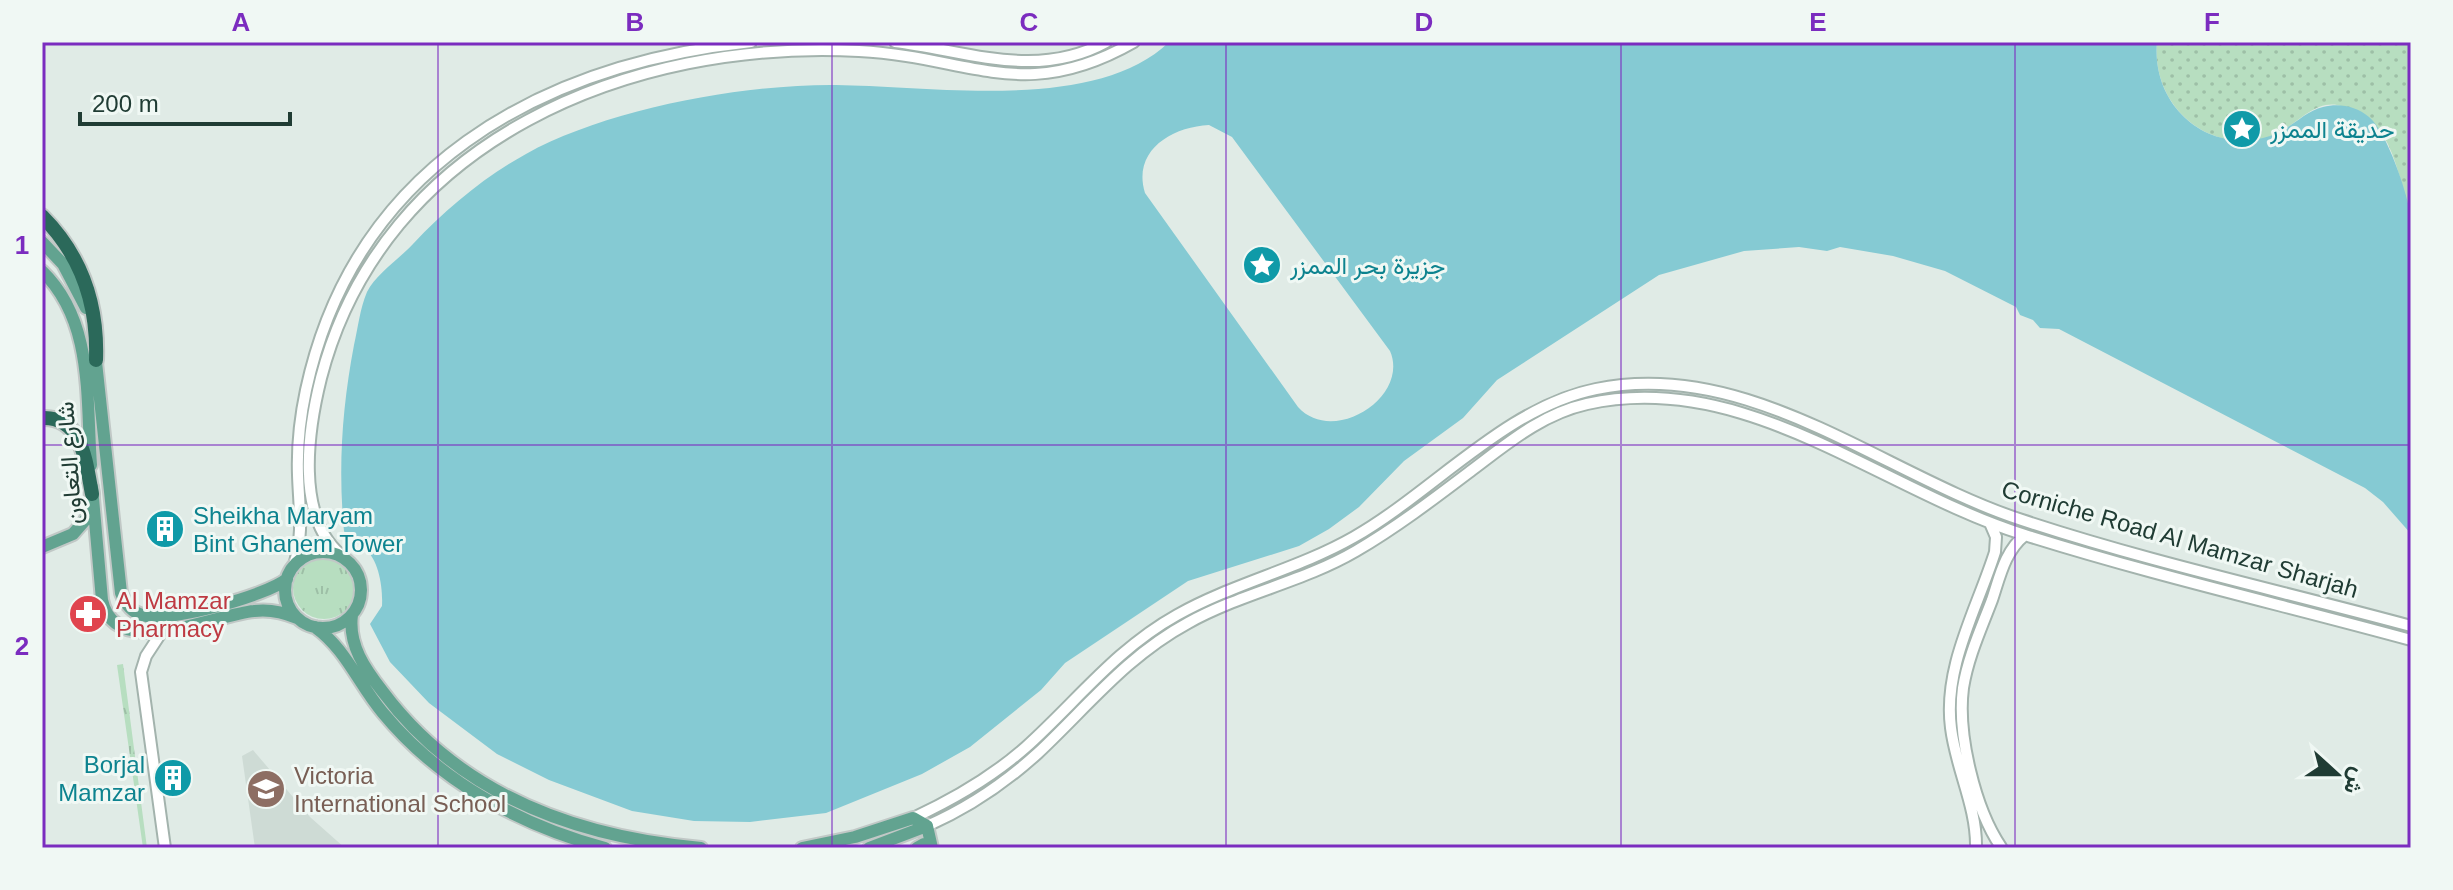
<svg xmlns="http://www.w3.org/2000/svg" width="2453" height="890" font-family="Helvetica,Vazirmatn,sans-serif">
<style>
.built{fill:#cedbd5}
.grass{fill:url(#grass-tufts)}
.park{fill:url(#park-dots)}
.water{fill:#85cad3;fill-rule:evenodd}
.lines{fill:none;stroke-linecap:round;stroke-linejoin:round}
.minor-casing{stroke:#a3b3ad;stroke-width:14}
.major-casing{stroke:#c1c8c6;stroke-width:16}
.highway-casing{stroke:#c1c8c6;stroke-width:18}
.minor{stroke:#fff;stroke-width:10}
.major{stroke:#62a390;stroke-width:12}
.highway{stroke:#2b695a;stroke-width:14}
.grid{fill:none;stroke:#7b2cbf;stroke-width:2;stroke-opacity:0.55}
.labels{text-anchor:middle;dominant-baseline:central;stroke-width:6;stroke-linejoin:round;paint-order:stroke}
.culture-label{font-size:24px;fill:#0d838f;stroke:#f0f8f4;text-anchor:start}
.street-label{font-size:24px;fill:#203c34;stroke:#f0f8f4}
.health-label{font-size:24px;fill:#be3a42;stroke:#f0f8f4;text-anchor:start}
.education-label{font-size:24px;fill:#785e54;stroke:#f0f8f4;text-anchor:start}
.neatline{fill:none;stroke:#7b2cbf;stroke-width:3}
.grid-label{font-size:26px;text-anchor:middle;font-weight:bold;fill:#7b2cbf}
</style>
<defs>
<pattern id="grass-tufts" width="24" height="20" patternUnits="userSpaceOnUse" patternTransform="scale(2)"><rect width="24" height="20" fill="#b7dec0"/><path d="M3 7l-1-3M5 7V3M7 7l1-3M15 17l-1-3M17 17v-4M19 17l1-3" fill="none" stroke="#9dbfa6"/></pattern>
<pattern id="park-dots" width="8" height="8" patternUnits="userSpaceOnUse" patternTransform="scale(2)"><rect width="8" height="8" fill="#b7dec0"/><path d="M2 2h.1M6 6h.1" fill="none" stroke="#9dbfa6" stroke-width="1.8" stroke-linecap="round"/></pattern>
</defs>
<rect width="100%" height="100%" fill="#e0ebe6"/>
<!-- built -->
<path class="built" d="M 253,750 L 310,817 L 345,848 L 255,848 L 242,756 Z"/>
<!-- grass -->
<path class="grass" d="M293 588a31 31 0 1 1 62 0a31 31 0 1 1-62 0Z
M 123,664 L 147,848 L 143,848 L 117,665 Z"/>
<!-- park -->
<path class="park" d="M 2157,42 L 2411,42 L 2411,217 C 2403,191 2397,158 2383,135 C 2378,127 2366,122 2358,117 C 2352,113 2345,106 2337,105 C 2312,101 2294,128 2272,136 C 2209,157 2151,106 2157,42 Z"/>
<!-- water -->
<path class="water" d="M 1169,42 L 2157,42 C 2151,105 2207,156 2270,136 C 2290,130 2303,112 2323,107 C 2339,103 2356,106 2369,117 C 2387,132 2407,192 2411,217 C 2416,247 2411,283 2411,314 C 2411,387 2411,461 2411,534 L 2383,502 L 2365,488 L 2059,329 L 2040,328 L 2033,320 L 2020,315 L 2016,307 L 1945,271 L 1893,256 L 1840,247 L 1827,251 L 1799,247 L 1744,251 L 1659,275 L 1497,380 L 1463,418 L 1404,461 L 1359,507 L 1329,529 L 1299,546 L 1188,581 L 1065,663 L 1041,690 L 970,747 L 922,774 L 826,813 L 750,822 L 694,821 L 632,811 L 549,780 L 497,754 L 429,703 L 390,662 L 370,624 L 382,606 C 383,588 379,559 364,548 C 355,541 349,543 344,531 C 338,468 342,408 354,345 C 358,328 360,308 367,292 C 376,274 399,259 413,244 C 446,209 484,177 526,154 C 607,109 743,84 836,85 C 931,86 1096,113 1169,42 ZM 1209,125 L 1232,137 L 1390,351 C 1410,397 1333,446 1298,407 L 1145,193 C 1132,151 1171,127 1209,125 Z"/>
<g class="lines">
<!-- minor casing -->
<g class="minor-casing">
<path id="minor" d="M 895,42 C 968,51 1037,80 1106,42
M 341,555 C 295,516 308,430 321,378 C 383,139 631,39 859,51 C 971,57 1024,105 1134,42
M 294,565 C 304,533 299,508 298,475 C 297,447 300,418 306,390 C 354,168 538,65 751,42
M 163,630 L 146,656 L 141,672 L 165,848
M 913,818 C 954,799 992,777 1026,747 C 1077,701 1116,649 1177,615 C 1234,583 1298,569 1354,537 C 1433,492 1506,407 1596,389 C 1749,357 1884,475 2022,520 C 2149,562 2282,591 2411,626
M 927,826 C 968,808 1005,783 1038,753 C 1088,706 1127,656 1188,623 C 1242,593 1303,582 1356,551 C 1397,527 1435,498 1472,470 C 1508,443 1542,414 1587,404 C 1746,369 1881,490 2025,535 C 2152,575 2283,605 2411,640
M 2001,847 C 1975,809 1957,734 1963,688 C 1968,657 1981,629 1992,600 C 2000,576 2005,551 2025,535
M 1976,848 C 1977,807 1956,769 1951,728 C 1943,667 1977,609 1995,552 L 1996,537 L 1990,523"/>
</g>
<!-- major casing -->
<g class="major-casing">
<path id="major" d="M 42,242 L 63,264 L 86,308
M 42,271 C 94,321 86,399 91,465
M 95,353 L 121,593 C 125,603 131,612 142,615 C 167,623 266,596 287,579
M 92,487 L 102,600 C 115,662 213,615 254,611 C 269,609 283,612 297,618
M 42,547 L 73,534 L 94,510
M285 590a38 38 0 1 1 76 0a38 38 0 1 1-76 0Z
M 352,615 C 348,645 365,669 383,692 C 460,795 576,837 701,848
M 315,627 C 346,649 359,685 383,713 C 440,782 520,825 605,848
M 802,848 L 855,837 L 913,818 L 927,826 L 932,848
M 869,848 L 927,826
M 917,848 L 924,844 L 931,848"/>
</g>
<!-- highway casing -->
<g class="highway-casing">
<path id="highway" d="M 42,216 C 82,256 98,304 96,360
M 42,418 C 83,416 86,463 92,494"/>
</g>
<!-- minor -->
<use href="#minor" class="minor"/>
<!-- major -->
<use href="#major" class="major"/>
<!-- highway -->
<use href="#highway" class="highway"/>
</g>
<!-- grid -->
<path class="grid" d="M 438,42 L 438,848M 832,42 L 832,848M 1226,42 L 1226,848M 1621,42 L 1621,848M 2015,42 L 2015,848M 42,445 L 2411,445"/>
<!-- icons -->
<defs>
<g id="sight-disc" transform="scale(2)"><circle r="9.5" fill="#0f9aa8" stroke="#f0f8f4"/><path d="M0-6L1.8-2.2L6-1.7L2.9 1.2L3.7 5.4L0 3.3L-3.7 5.4L-2.9 1.2L-6-1.7L-1.8-2.2Z" fill="#fff"/></g>
<g id="building-disc" transform="scale(2)"><circle r="9.5" fill="#0f9aa8" stroke="#f0f8f4"/><path d="M-4-6H4V6H1V3H-1V6H-4ZM-2.5-4.3h1.7v1.8h-1.7ZM.8-4.3h1.7v1.8H.8ZM-2.5-1h1.7V.8h-1.7ZM.8-1h1.7V.8H.8Z" fill="#fff"/></g>
<g id="pharmacy-disc" transform="scale(2)"><circle r="9.5" fill="#e0444e" stroke="#f0f8f4"/><path d="M-2-6h4v4h4v4h-4v4h-4v-4h-4v-4h4Z" fill="#fff"/></g>
<g id="school-disc" transform="scale(2)"><circle r="9.5" fill="#8d6e63" stroke="#f0f8f4"/><path d="M0-5L7-2L0 1L-7-2ZM-4 1L0 2.5L4 1V4Q0 6-4 4Z" fill="#fff"/></g>
</defs>
<g fill-rule="evenodd">
<use href="#sight-disc" x="2242" y="129"/>
<use href="#sight-disc" x="1262" y="265"/>
<use href="#building-disc" x="165" y="529"/>
<use href="#pharmacy-disc" x="88" y="614"/>
<use href="#building-disc" x="173" y="778"/>
<use href="#school-disc" x="266" y="789"/>
</g>
<g class="labels">
<!-- culture labels -->
<g class="culture-label">
<text x="2270" y="129">حديقة الممزر</text>
<text x="1290" y="265">جزيرة بحر الممزر</text>
<text x="193" y="515">Sheikha Maryam<tspan x="193" dy="28">Bint Ghanem Tower</tspan></text>
<text x="145" y="764" text-anchor="end">Borjal<tspan x="145" dy="28">Mamzar</tspan></text>
</g>
<!-- street labels -->
<g class="street-label">
<text transform="translate(69 463) rotate(-94)">شارع التعاون</text>
<text transform="translate(2180 539) rotate(16)">Corniche Road Al Mamzar Sharjah</text>
</g>
<!-- health labels -->
<g class="health-label">
<text x="116" y="600">Al Mamzar<tspan x="116" dy="28">Pharmacy</tspan></text>
</g>
<!-- education labels -->
<g class="education-label">
<text x="294" y="775">Victoria<tspan x="294" dy="28">International School</tspan></text>
</g>
</g>
<!-- border -->
<rect width="2453" height="890" fill="none" stroke="#f0f8f4" stroke-width="88"/>
<!-- north arrow -->
<g transform="translate(2337 774) rotate(111)" stroke="#f0f8f4" stroke-width="6" paint-order="stroke">
<path d="M0-6L14 30L0 20L-14 30Z" fill="#203c34"/>
<text y="-12" font-size="22" font-weight="bold" text-anchor="middle" fill="#203c34">ش</text>
</g>
<!-- scale -->
<path d="M80 112v12h210v-12" fill="none" stroke="#203c34" stroke-width="4"/>
<text x="92" y="112" font-size="24" fill="#203c34" stroke="#f0f8f4" stroke-width="6" paint-order="stroke">200 m</text>
<rect x="44" y="44" width="2365" height="802" class="neatline"/>
<g class="grid-label">
<text x="241" y="31">A</text>
<text x="635" y="31">B</text>
<text x="1029" y="31">C</text>
<text x="1424" y="31">D</text>
<text x="1818" y="31">E</text>
<text x="2212" y="31">F</text>
<text x="22" y="254">1</text>
<text x="22" y="655">2</text>
</g>
</svg>
